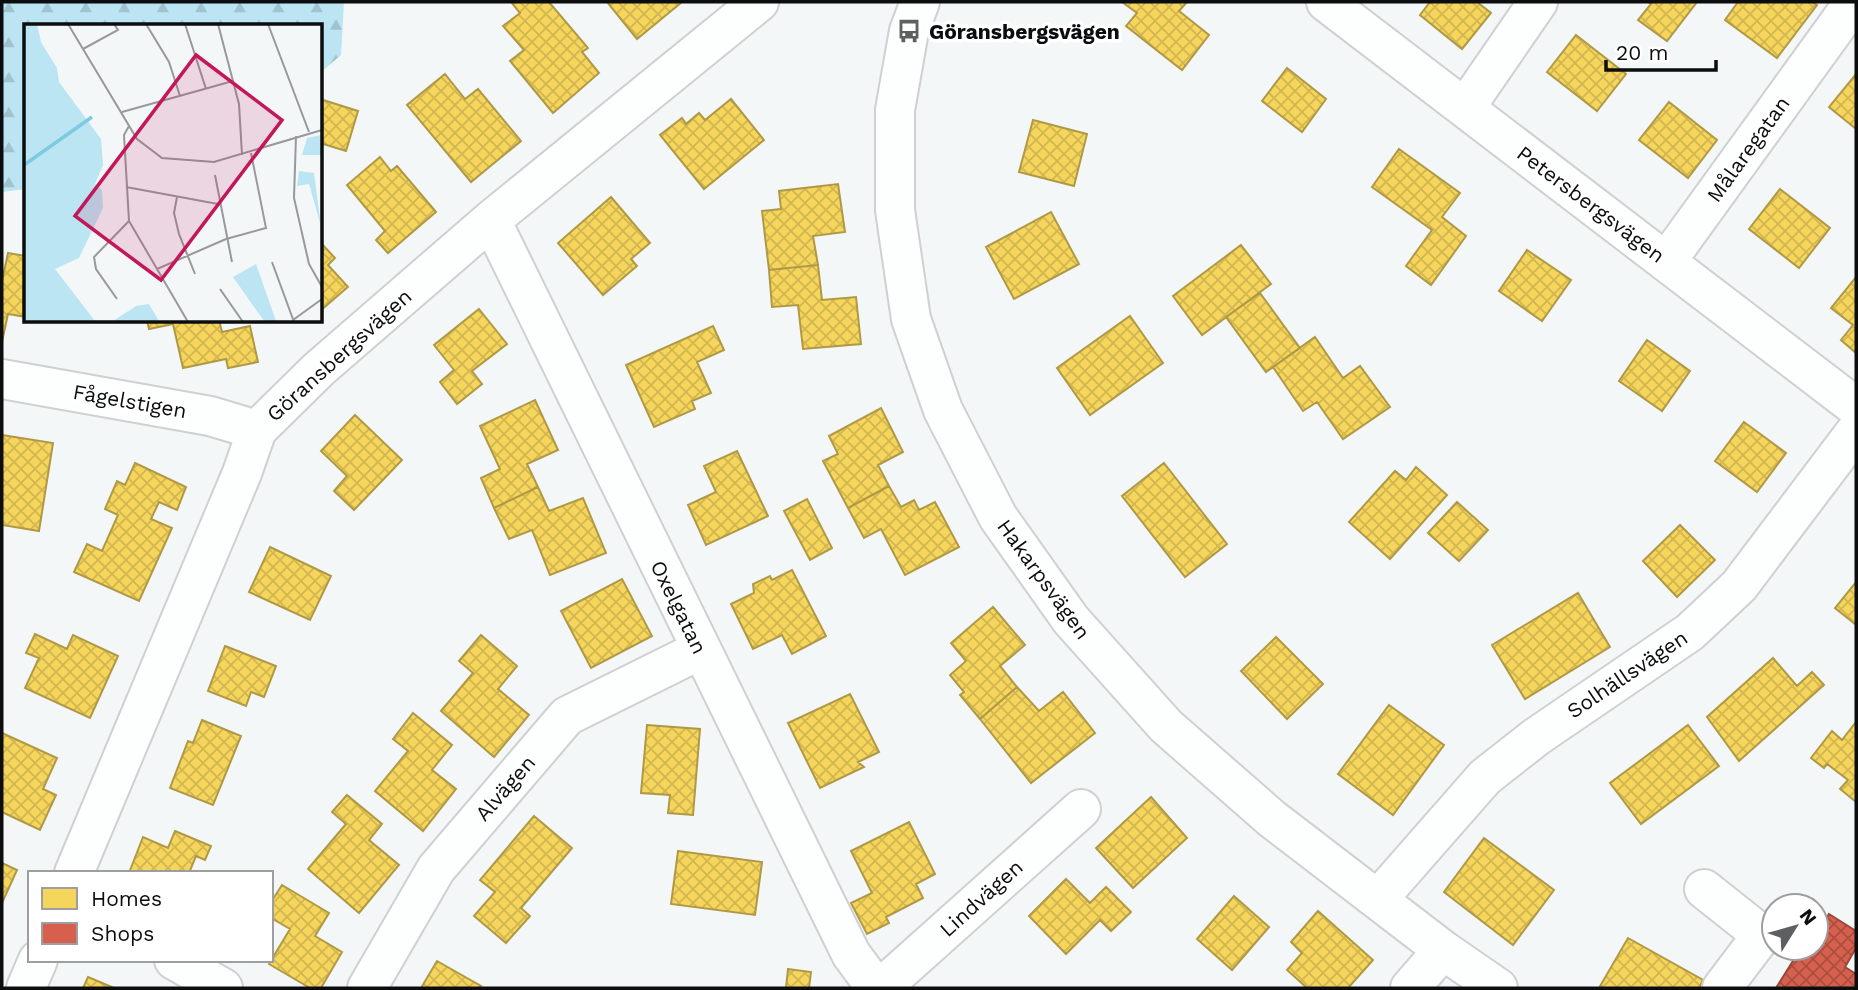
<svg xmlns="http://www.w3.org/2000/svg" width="1858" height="990" font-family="'Work Sans',sans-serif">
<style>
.forest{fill:url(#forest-firs)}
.homes{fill:url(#homes-cross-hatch);stroke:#b09945;stroke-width:2}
.shops{fill:url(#shops-cross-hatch);stroke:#99473a;stroke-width:2}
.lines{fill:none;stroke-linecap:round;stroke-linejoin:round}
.minor-casing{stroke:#cfd0d1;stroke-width:42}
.minor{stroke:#fdfefe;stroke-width:38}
.labels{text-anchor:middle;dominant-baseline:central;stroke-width:7;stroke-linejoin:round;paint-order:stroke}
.poi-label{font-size:21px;font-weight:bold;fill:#0c0d0e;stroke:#fff;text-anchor:start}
.street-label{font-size:21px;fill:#0c0d0e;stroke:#fff}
.inset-river{fill:none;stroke:#7dcae1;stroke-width:3.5}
.inset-road{fill:none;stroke:#97999a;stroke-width:2}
.view{fill:#c2185b;fill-opacity:0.15;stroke:#c2185b;stroke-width:3.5}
.inset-edge{fill:none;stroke:#0c0d0e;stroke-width:3.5}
</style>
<defs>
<pattern id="forest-firs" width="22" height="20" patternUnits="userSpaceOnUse" patternTransform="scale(1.75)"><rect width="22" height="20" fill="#bbe5f3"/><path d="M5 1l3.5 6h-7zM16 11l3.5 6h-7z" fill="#a0c3cf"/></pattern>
<pattern id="homes-cross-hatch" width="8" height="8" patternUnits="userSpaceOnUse" patternTransform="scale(1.75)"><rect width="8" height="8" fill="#f6d55c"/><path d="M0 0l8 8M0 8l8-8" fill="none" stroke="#d2b64f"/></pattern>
<pattern id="shops-cross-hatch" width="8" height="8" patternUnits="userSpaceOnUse" patternTransform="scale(1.75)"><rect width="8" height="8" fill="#d6604d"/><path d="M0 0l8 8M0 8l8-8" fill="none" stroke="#ac4e3e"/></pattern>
</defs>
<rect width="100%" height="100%" fill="#f4f7f8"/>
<!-- forest -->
<path class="forest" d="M 2,2 L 344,2 L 341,55 L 320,73 L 320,26 L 26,26 L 26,189 L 2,192 Z"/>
<!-- homes -->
<path class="homes" d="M 511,2 L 549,2 L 588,48 L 582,52 L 599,73 L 553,113 L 510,61 L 524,50 L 503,26 L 520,13 Z
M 607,2 L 682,2 L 637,39 Z
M 1122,2 L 1187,2 L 1179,11 L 1209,35 L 1182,70 L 1126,26 L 1137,13 Z
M 1430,2 L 1477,2 L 1491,13 L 1462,49 L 1420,15 Z
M 1648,2 L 1697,2 L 1667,41 L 1638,20 L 1651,4 Z
M 1738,2 L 1812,2 L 1817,5 L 1777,58 L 1725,20 Z
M 1576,35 L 1626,74 L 1597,111 L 1547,72 Z
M 1287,68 L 1326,99 L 1302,132 L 1262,101 Z
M 445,74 L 465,99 L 478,89 L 521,141 L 471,182 L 407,105 Z
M 1856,74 L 1856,129 L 1829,107 Z
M 320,99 L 358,111 L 346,151 L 320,143 Z
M 731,99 L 764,140 L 704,189 L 660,135 L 682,118 L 686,124 L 699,113 L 705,120 Z
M 1669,102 L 1717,140 L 1688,178 L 1639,140 Z
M 1033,120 L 1087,134 L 1074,186 L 1019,172 Z
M 1399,149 L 1460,193 L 1442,217 L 1466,236 L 1431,285 L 1406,266 L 1432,230 L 1372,187 Z
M 380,157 L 391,171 L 397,166 L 436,212 L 388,253 L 376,240 L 385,231 L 347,185 Z
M 838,184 L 845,232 L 813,236 L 818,265 L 769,270 L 762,211 L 781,209 L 779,191 Z
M 1780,189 L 1830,228 L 1799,268 L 1749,229 Z
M 611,197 L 650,243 L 631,259 L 637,266 L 603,295 L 558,243 Z
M 1051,212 L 1079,264 L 1014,299 L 986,247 Z
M 320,242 L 335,258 L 328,265 L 348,287 L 320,311 Z
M 1241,245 L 1271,284 L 1202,335 L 1173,296 Z
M 1527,250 L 1571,280 L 1542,321 L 1499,291 Z
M 8,253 L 26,256 L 26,317 L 8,314 L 2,342 L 2,281 Z
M 818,265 L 822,300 L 856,297 L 861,344 L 803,349 L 798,305 L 772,307 L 769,270 Z
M 1856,277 L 1856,353 L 1841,340 L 1853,325 L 1831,308 Z
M 1260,293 L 1300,348 L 1266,372 L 1226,317 Z
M 479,309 L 507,344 L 472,371 L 482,384 L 457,404 L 440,382 L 454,370 L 434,345 Z
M 1130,316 L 1163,363 L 1090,415 L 1057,368 Z
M 147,320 L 219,320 L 222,332 L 250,326 L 258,362 L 228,368 L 226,359 L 183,368 L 173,324 L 149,329 Z
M 713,326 L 724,350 L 697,362 L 711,393 L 692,401 L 695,409 L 654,427 L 626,365 Z
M 1315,337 L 1343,378 L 1360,366 L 1390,407 L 1343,439 L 1317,402 L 1303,411 L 1273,367 Z
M 1647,340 L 1690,371 L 1662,411 L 1619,381 Z
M 535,400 L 558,450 L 527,464 L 538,487 L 494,508 L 481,478 L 500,469 L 480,426 Z
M 881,408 L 903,452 L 878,465 L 889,486 L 848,508 L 823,461 L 838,454 L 829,436 Z
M 355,415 L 402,460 L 354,510 L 334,491 L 347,476 L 321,451 Z
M 1744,422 L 1786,453 L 1757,492 L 1715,461 Z
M 2,435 L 53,443 L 39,531 L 2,525 Z
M 737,451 L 768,516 L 706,545 L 688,505 L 716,492 L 704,466 Z
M 135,463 L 186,487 L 177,510 L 159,502 L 151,519 L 172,528 L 139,601 L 74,572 L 87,544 L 102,551 L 118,515 L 105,509 L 117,481 L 125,485 Z
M 1164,463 L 1227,544 L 1185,577 L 1122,496 Z
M 1416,467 L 1447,495 L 1390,559 L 1349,522 L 1395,471 L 1406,480 Z
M 889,486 L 901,507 L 914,500 L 919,510 L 935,502 L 959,547 L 905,575 L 881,529 L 864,538 L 848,508 Z
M 538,487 L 549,511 L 583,498 L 606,553 L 550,575 L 532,530 L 509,539 L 494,508 Z
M 807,499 L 832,548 L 810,560 L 784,511 Z
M 1457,502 L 1488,530 L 1459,561 L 1428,533 Z
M 1680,525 L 1715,560 L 1677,597 L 1643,561 Z
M 270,547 L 331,576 L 310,620 L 249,592 Z
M 792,570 L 826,636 L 792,654 L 782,635 L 753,649 L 731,604 L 754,593 L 753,584 L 770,576 L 772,580 Z
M 622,579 L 652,636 L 591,668 L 561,611 Z
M 1856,582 L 1856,625 L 1835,608 Z
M 1578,593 L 1610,647 L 1525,699 L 1492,645 Z
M 993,607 L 1025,645 L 1000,666 L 1017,687 L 980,719 L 960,695 L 964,692 L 950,675 L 966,661 L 951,643 Z
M 35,634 L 67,649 L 73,635 L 118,656 L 90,718 L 25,688 L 39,658 L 26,653 Z
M 481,635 L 517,666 L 498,689 L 529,715 L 494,757 L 441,711 L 473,673 L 459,661 Z
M 1276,637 L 1323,684 L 1287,719 L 1241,671 Z
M 225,646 L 276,666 L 264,697 L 251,692 L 246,706 L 208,691 Z
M 1773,658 L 1797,686 L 1812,672 L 1824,685 L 1739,761 L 1707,717 Z
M 1017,687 L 1039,711 L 1063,692 L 1095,733 L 1031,783 L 980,719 Z
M 850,694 L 879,752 L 858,762 L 864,767 L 820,788 L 788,723 Z
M 1389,705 L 1444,745 L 1393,815 L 1338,774 Z
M 413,713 L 452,745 L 432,770 L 456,789 L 423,831 L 375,791 L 408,751 L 393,739 Z
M 202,720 L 241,736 L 213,805 L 170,788 L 188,741 L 193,743 Z
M 1856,722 L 1856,802 L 1840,789 L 1848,780 L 1827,764 L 1824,768 L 1811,758 L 1832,731 L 1842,740 Z
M 647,725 L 700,729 L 693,815 L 668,813 L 670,795 L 641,793 Z
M 1688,725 L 1719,766 L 1641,824 L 1610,783 Z
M 2,733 L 57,758 L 43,789 L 56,795 L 40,830 L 2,812 Z
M 347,795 L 382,824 L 369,840 L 399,865 L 359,913 L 308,869 L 346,824 L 332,812 Z
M 1151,797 L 1187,838 L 1133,888 L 1096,848 Z
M 534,816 L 572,848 L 521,908 L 530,916 L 506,943 L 474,916 L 495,892 L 480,880 Z
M 909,822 L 935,874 L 916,884 L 923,898 L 886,917 L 889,923 L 867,934 L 851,903 L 872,893 L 851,851 Z
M 175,831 L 211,846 L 205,860 L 196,856 L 189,873 L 129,873 L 143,837 L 168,848 Z
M 1484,838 L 1554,890 L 1513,945 L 1444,892 Z
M 678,851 L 762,862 L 755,915 L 671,904 Z
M 2,863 L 17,870 L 2,903 Z
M 1066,879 L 1090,903 L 1106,887 L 1131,912 L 1111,931 L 1100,920 L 1066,954 L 1029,916 Z
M 282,885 L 329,913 L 315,936 L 342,952 L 321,988 L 310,988 L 269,964 L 290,929 L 271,918 L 271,902 Z
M 1234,896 L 1269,927 L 1232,970 L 1197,939 Z
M 1318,911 L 1373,960 L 1348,988 L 1307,988 L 1287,970 L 1302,953 L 1291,942 Z
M 1628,938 L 1703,980 L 1699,988 L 1599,988 Z
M 437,961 L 481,986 L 479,988 L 421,988 Z
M 788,969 L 811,972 L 809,988 L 786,988 Z
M 88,977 L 114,988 L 83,988 Z"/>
<!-- shops -->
<path class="shops" d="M 1829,914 L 1856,931 L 1856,948 L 1845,967 L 1856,974 L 1856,988 L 1776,988 L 1801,948 L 1816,948 L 1816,936 Z"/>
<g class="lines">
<!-- minor casing -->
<g class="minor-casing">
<path id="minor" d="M 920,2 L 909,31 L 895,110 L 895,210 L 911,319 L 943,410 L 998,517 L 1071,620 L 1166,726 L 1271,818 L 1443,950 L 1498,988
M 1326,2 L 1856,407
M 1465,108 L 1538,2
M 491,220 L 851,954 L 876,988
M 1666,262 L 1854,2
M 2,379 L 210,416 L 257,430
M 74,873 L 242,473 L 257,430 L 319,369 L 491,220 L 759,2
M 1704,889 L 1762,935 L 1722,988
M 1378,899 L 1485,777 L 1536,737 L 1690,632 L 1739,586 L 1856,431
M 174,960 L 223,988
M 26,988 L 38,960
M 367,988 L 436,869 L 567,716 L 700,650
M 881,988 L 1081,809
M 1410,988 L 1443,950"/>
</g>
<!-- minor -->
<use href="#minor" class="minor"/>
</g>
<!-- icons -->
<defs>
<g id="bus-bare" transform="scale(1.89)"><path d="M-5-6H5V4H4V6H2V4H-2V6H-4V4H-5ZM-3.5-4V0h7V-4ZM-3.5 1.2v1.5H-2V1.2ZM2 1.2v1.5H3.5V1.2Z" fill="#5d5f60" stroke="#fff" stroke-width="2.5" paint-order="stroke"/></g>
</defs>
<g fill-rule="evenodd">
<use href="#bus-bare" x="909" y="31"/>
</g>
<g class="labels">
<!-- poi labels -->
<g class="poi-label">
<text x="929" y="31">Göransbergsvägen</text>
</g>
<!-- street labels -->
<g class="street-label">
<text transform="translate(1748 149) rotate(-54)">Målaregatan</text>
<text transform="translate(1591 204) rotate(37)">Petersbergsvägen</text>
<text transform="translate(339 355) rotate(-42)">Göransbergsvägen</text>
<text transform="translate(130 401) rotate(10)">Fågelstigen</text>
<text transform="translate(1044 579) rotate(54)">Hakarpsvägen</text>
<text transform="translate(679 607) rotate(64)">Oxelgatan</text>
<text transform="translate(1627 674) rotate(-34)">Solhällsvägen</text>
<text transform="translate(505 788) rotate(-49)">Alvägen</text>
<text transform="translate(981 898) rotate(-42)">Lindvägen</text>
</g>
</g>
<!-- overview -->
<g transform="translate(24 24)">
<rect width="298" height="298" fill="#f4f7f8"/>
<path d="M 232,240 L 252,297 L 240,297 L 209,253 Z" fill="#bbe5f3"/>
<path d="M 0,0 L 13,0 L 17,18 L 33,44 L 35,58 L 77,115 L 79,141 L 71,160 L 78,166 L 79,184 L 55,234 L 31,245 L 71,297 L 0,297 ZM 297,111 L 297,131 L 278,131 L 283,114 ZM 275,147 L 290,149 L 297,202 L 285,160 L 273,162 ZM 125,280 L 135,297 L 89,297 L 112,282 Z" fill="#bbe5f3"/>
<path class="inset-river" d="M 0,141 L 68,93"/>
<path class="inset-road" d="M 44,0 L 113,115 L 138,134 L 190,138 L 298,106M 122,0 L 145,38 L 156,72M 161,0 L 182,65M 194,0 L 215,80 L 218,131M 244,0 L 285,108M 59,25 L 94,6 L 90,0M 98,88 L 209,57M 105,102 L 100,111 L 105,197 L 164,298M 272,112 L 270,174 L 285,240 L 298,263M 191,151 L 208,238M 102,163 L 194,180M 153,173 L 150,189 L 155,210 L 171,250M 248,238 L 270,298M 133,245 L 202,215 L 242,204 L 227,129M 196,265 L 219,298M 93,275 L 72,245 L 70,233 L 105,197M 269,296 L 298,275"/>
<path class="view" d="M 172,31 L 258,96 L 137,256 L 51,192 Z"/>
<rect width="298" height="298" class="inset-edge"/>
</g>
<!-- border -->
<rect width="1858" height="990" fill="none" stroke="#0c0d0e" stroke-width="7"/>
<!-- legend -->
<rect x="28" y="871" width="245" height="91" fill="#ffffff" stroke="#9e9e9f" stroke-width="2"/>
<rect x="42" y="888" width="35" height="21" fill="#f6d55c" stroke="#9e9e9f" stroke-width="2"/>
<text x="91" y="906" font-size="21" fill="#0c0d0e">Homes</text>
<rect x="42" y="923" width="35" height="21" fill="#d6604d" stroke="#9e9e9f" stroke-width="2"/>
<text x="91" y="941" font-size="21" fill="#0c0d0e">Shops</text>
<!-- north arrow -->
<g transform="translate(1795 927) rotate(53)"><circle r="33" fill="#ffffff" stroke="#9e9e9f" stroke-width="2"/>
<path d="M0-5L12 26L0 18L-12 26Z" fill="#5d5f60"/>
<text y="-10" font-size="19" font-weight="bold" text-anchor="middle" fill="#0c0d0e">N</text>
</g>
<!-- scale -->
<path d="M1606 60v10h110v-10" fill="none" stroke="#0c0d0e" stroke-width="3.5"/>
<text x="1616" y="60" font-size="21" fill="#0c0d0e" stroke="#ffffff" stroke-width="5" paint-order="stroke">20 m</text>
</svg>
